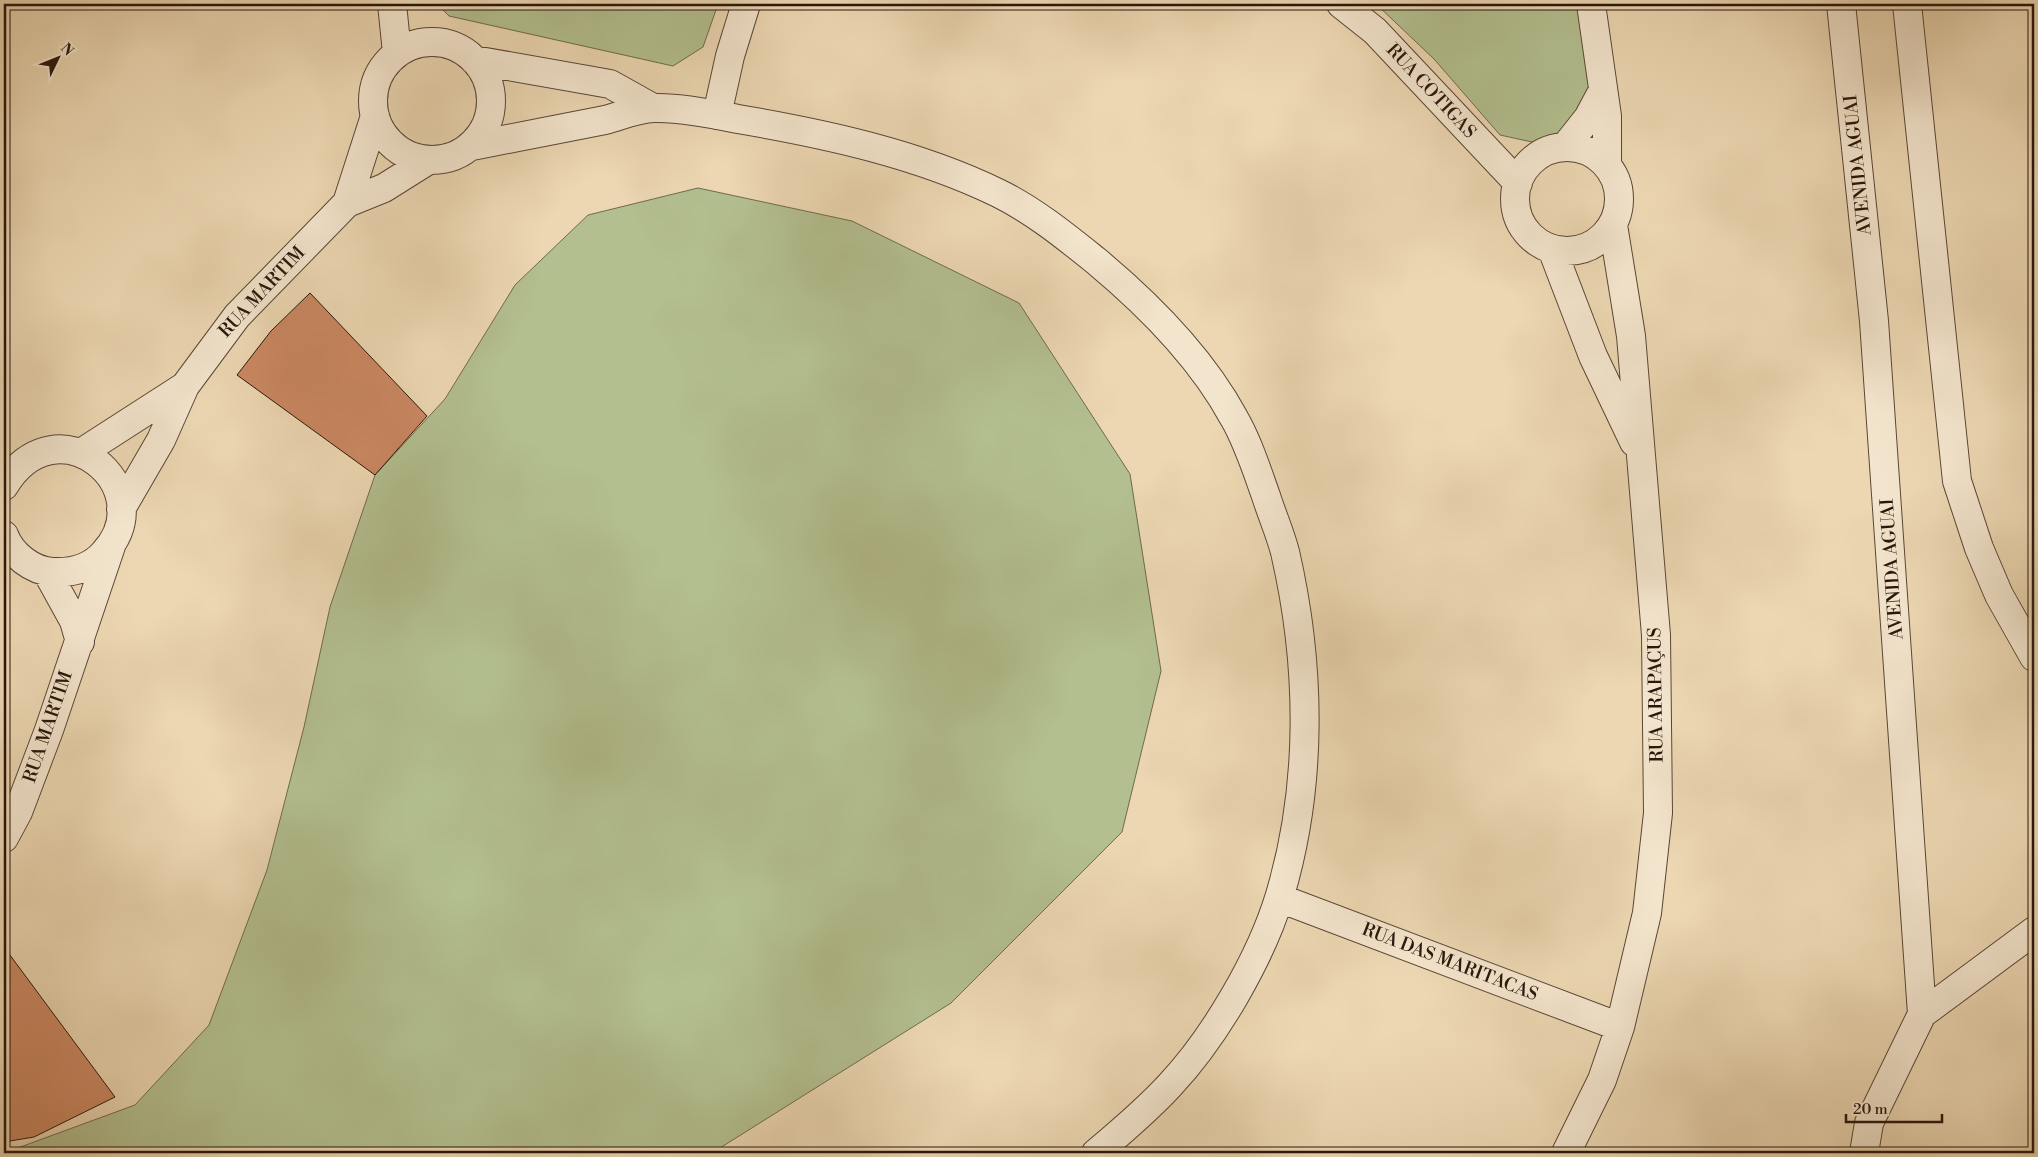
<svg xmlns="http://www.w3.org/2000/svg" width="2038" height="1157" font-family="'Libre Bodoni',serif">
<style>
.green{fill:#b3bf8f;stroke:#6e6a4e}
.building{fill:#cb8862;stroke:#29160c}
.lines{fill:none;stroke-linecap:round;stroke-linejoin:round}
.minor-casing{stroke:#5a4636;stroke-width:30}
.minor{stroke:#f3e5cd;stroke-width:28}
.labels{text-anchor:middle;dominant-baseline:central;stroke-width:4;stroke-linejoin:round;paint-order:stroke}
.street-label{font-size:18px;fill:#29160c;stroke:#f3e5cd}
</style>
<rect width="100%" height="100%" fill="#ecd7b2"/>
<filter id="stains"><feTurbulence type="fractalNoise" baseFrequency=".004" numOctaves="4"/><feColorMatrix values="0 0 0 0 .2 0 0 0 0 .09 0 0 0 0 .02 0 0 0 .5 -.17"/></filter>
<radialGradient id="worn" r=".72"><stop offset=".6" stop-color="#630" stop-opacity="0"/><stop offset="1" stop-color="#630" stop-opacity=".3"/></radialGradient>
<!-- green -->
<path class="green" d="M 437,4 L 718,4 L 703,47 L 673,66 L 449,16 Z
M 1376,4 L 1580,4 L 1590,98 L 1567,130 L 1532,142 L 1500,135 L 1434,59 Z
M 698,188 L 852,221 L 1019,303 L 1130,474 L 1161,671 L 1122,832 L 951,1003 L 712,1153 L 4,1153 L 135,1105 L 209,1025 L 267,870 L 304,727 L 330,607 L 375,475 L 445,399 L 515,285 L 588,215 Z"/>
<!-- building -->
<path class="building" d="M 310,293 L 427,416 L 375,475 L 237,375 L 271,331 Z
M 4,947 L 115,1097 L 34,1137 L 4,1142 Z"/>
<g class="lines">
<!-- minor casing -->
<g class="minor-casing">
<path id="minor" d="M 392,4 L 397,53
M 1341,4 L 1375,31 L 1518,183
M 1591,4 L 1607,116 L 1607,165
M 1841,4 L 1874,321 L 1922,1014 L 1869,1123 L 1864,1153
M 1907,4 L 1957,481 L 1979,548 L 1999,595 L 2034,657
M373 101a59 59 0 1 1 118 0a59 59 0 1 1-118 0Z
M 474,60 L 610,84 L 653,108
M 717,115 L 730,56 L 746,4
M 472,146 C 516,137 561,129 605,120 C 621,116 638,108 654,108 C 678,107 714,114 738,119 C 826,134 918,154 998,193 C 1033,210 1065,236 1095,260 C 1148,304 1201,357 1234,418 C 1248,442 1257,471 1266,496 C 1272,515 1280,533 1285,552 C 1311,665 1313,784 1280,895 C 1261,958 1215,1037 1170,1085 C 1148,1109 1121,1132 1096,1153
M 1565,147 L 1588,118 L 1603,90
M1515 199a52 52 0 1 1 104 0a52 52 0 1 1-104 0Z
M 347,203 L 375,116
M 1552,249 L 1593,356 L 1634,442
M 81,453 L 185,386
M 4,486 C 57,398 164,488 104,553 C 91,568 73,573 53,572 C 32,571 11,554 4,535
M 121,509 L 161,440 L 185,386 L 237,316 L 347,203 L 384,188 L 427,161
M 47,572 L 74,621 L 80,642
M 4,838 L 18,812 L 49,730 L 111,546
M 1279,898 L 1620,1027
M 1922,1014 L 2034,931
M 1566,1153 L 1602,1080 L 1620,1027 L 1647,913 L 1658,813 L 1656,635 L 1631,336 L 1613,225"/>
</g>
<!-- minor -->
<use href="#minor" class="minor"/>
</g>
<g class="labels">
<!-- street labels -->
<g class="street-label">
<text transform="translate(1431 91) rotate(47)">RUA COTIGAS</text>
<text transform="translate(1858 165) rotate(-96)">AVENIDA AGUAI</text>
<text transform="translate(262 292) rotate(-47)">RUA MARTIM</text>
<text transform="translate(1892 569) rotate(-94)">AVENIDA AGUAI</text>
<text transform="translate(1656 695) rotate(-91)">RUA ARAPAÇUS</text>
<text transform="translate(48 727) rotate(-71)">RUA MARTIM</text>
<text transform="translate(1450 962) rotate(21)">RUA DAS MARITACAS</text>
</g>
</g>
<!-- margin -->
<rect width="2038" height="1157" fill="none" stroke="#ecd7b2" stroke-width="20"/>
<rect x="5" y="5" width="2028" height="1147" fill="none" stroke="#29160c" stroke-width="2.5"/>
<rect x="10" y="10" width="2018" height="1137" fill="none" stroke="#29160c"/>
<!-- north arrow -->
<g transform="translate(58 58) rotate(47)" stroke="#f3e5cd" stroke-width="4" paint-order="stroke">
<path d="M0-4L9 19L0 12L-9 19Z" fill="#29160c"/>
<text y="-8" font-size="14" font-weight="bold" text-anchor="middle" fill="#29160c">N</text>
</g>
<!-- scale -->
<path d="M1846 1114v8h96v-8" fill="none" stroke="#29160c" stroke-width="2.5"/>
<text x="1853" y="1114" font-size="15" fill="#29160c" stroke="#f3e5cd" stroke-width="4" paint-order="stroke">20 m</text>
<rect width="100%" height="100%" filter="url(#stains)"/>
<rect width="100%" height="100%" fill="url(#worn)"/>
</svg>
